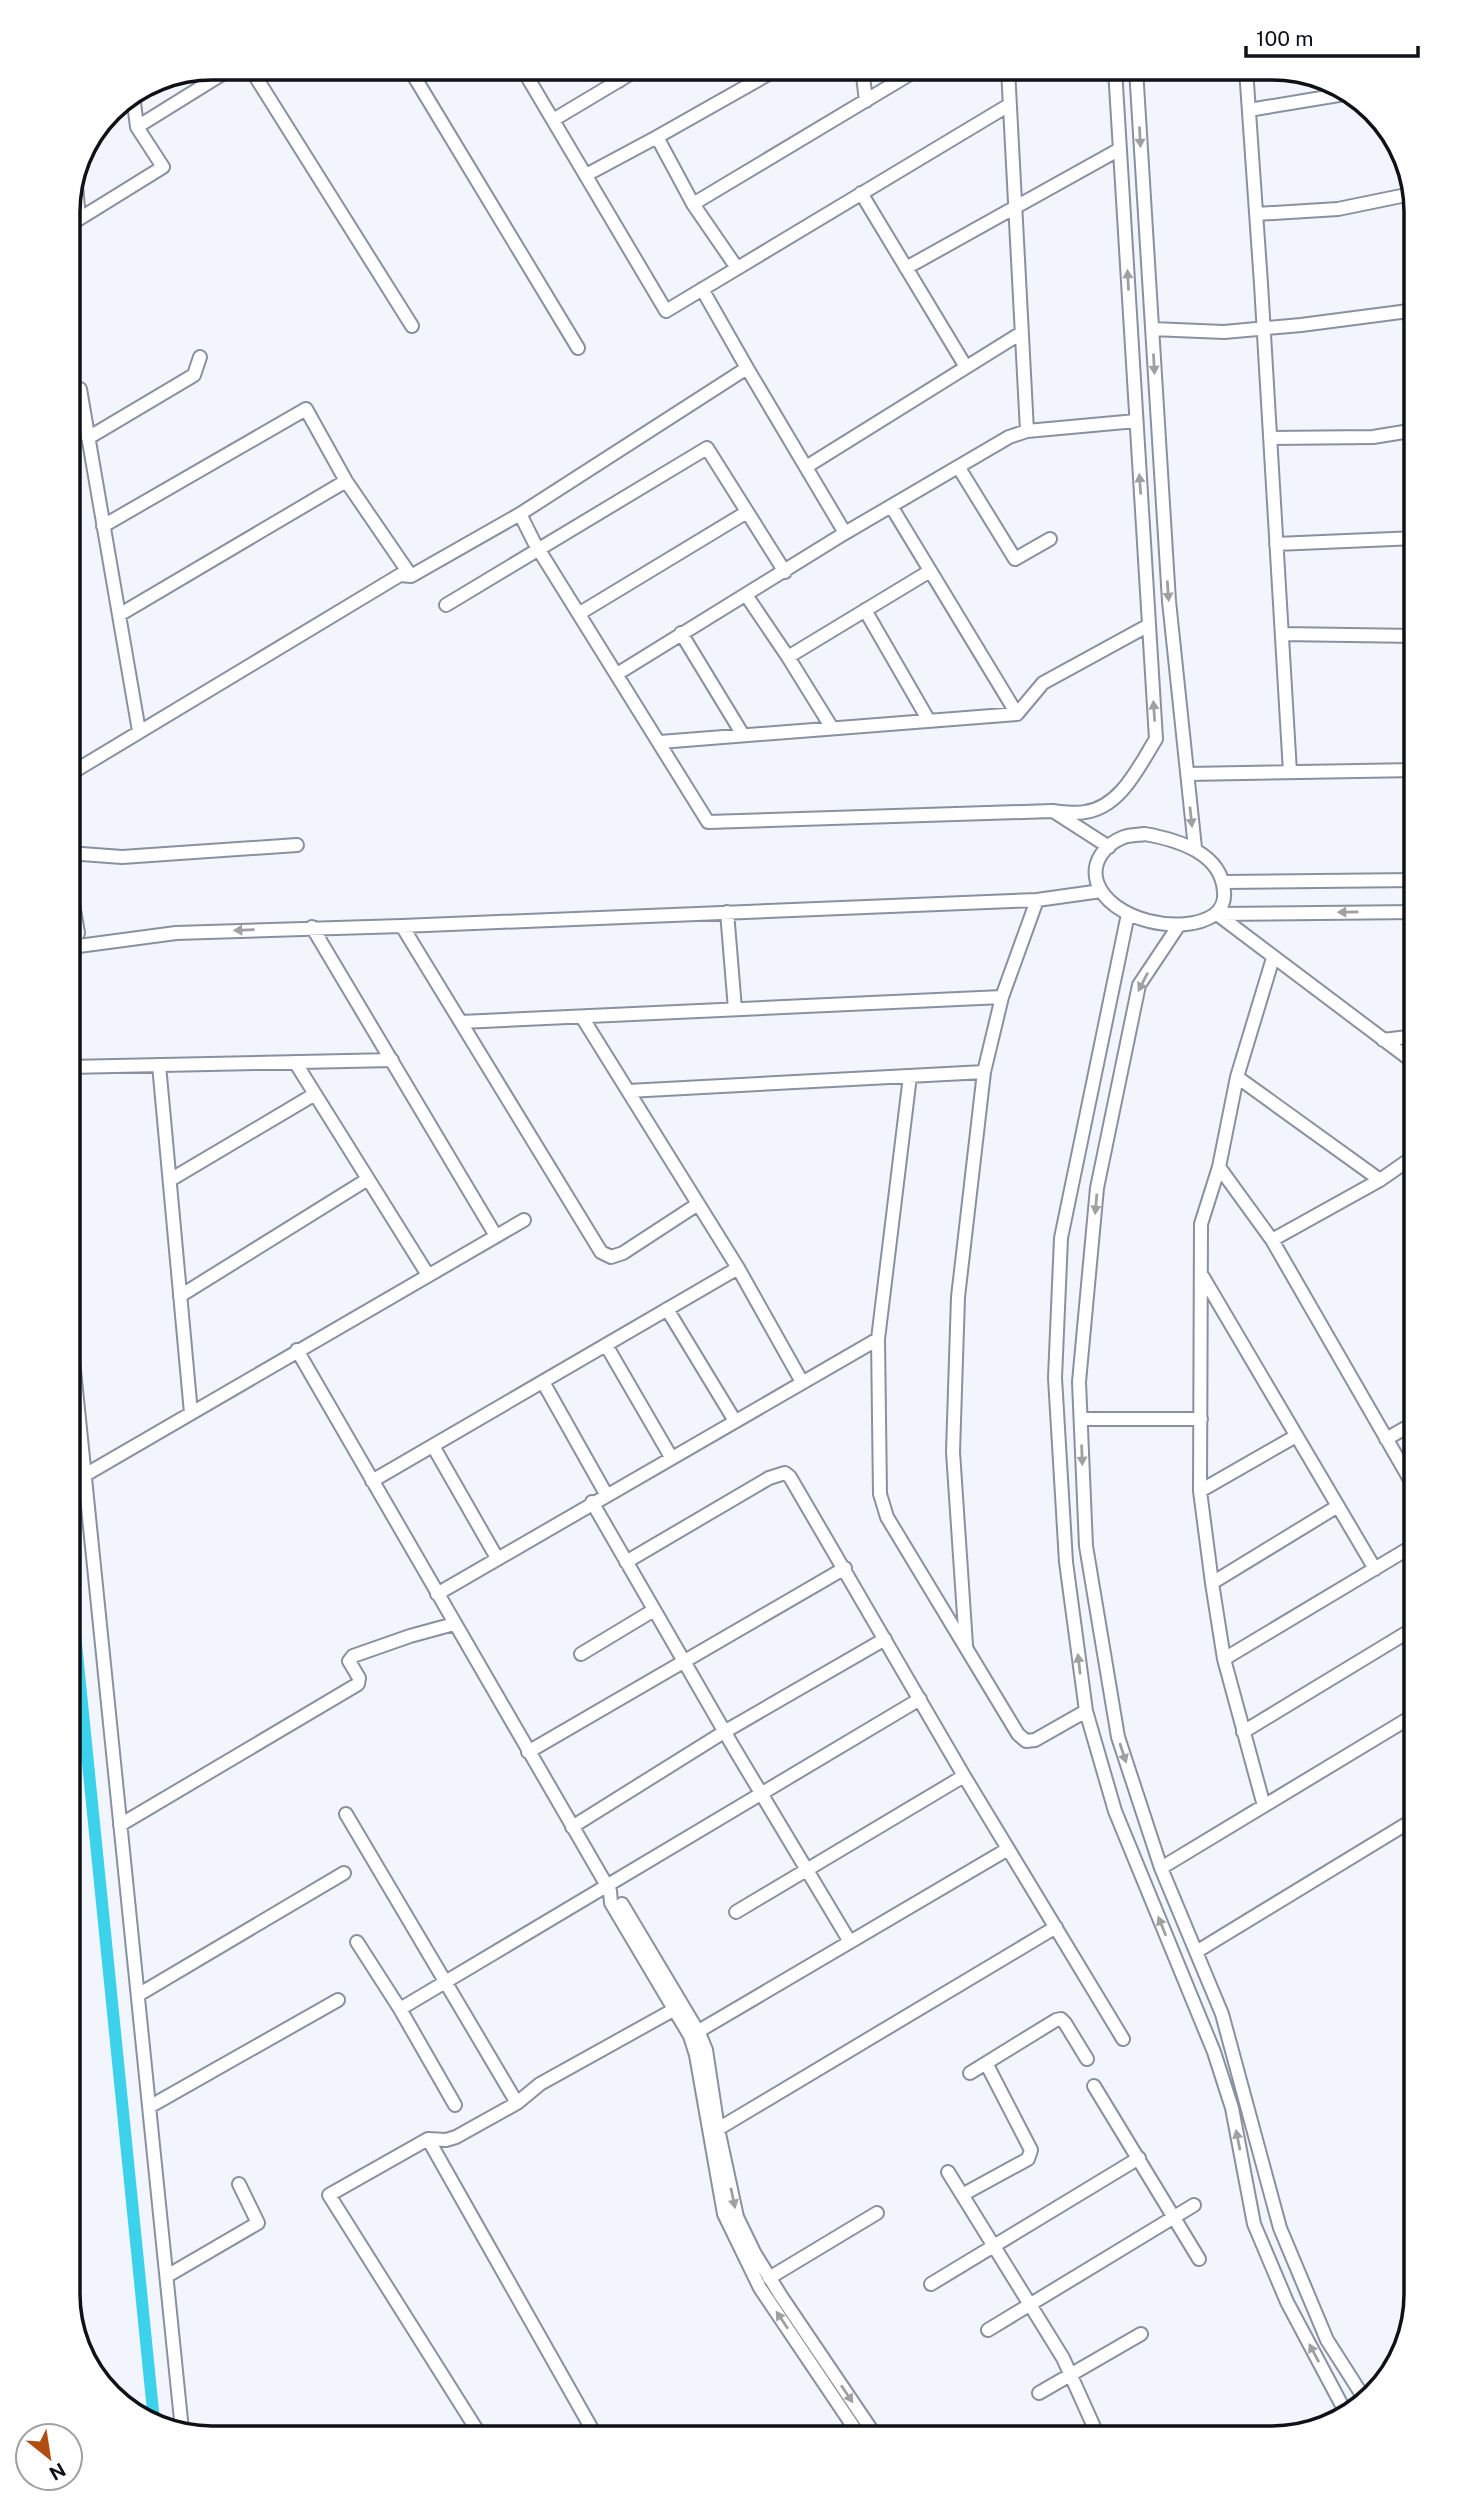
<svg xmlns="http://www.w3.org/2000/svg" width="1484" height="2506" font-family="'Public Sans',sans-serif">
<style>
.lines{fill:none;stroke-linecap:round;stroke-linejoin:round}
.canal{stroke:#3dd2eb;stroke-width:12}
.minor-casing{stroke:#8990a0;stroke-width:16}
.minor{stroke:#fff;stroke-width:12}
.oneway{fill:#9fa0a2}
.rim{fill:none;stroke:#0e1116;stroke-width:3.5}
</style>
<rect width="100%" height="100%" fill="#f2f5fc"/>
<g class="lines">
<!-- canal -->
<path class="canal" d="M 68,1564 L 154,2421"/>
<!-- minor casing -->
<g class="minor-casing">
<path id="minor" d="M 274,68 L 257,79 L 412,326
M 409,68 L 578,348
M 522,68 L 666,311 L 1009,105
M 611,68 L 619,81
M 779,68 L 657,137 L 693,204 L 920,68
M 862,68 L 866,101
M 1008,69 L 1027,431
M 1115,69 L 1156,739 C 1139,766 1121,807 1085,812 C 1075,814 1063,812 1052,811 L 708,822 L 534,542 L 520,514 L 747,368 L 845,533 L 1009,437 L 1027,431 L 1136,421
M 1136,69 L 1169,601 L 1195,848
M 1246,69 L 1261,284 L 1290,772
M 1249,110 L 1351,93
M 553,120 L 640,68
M 137,127 L 232,68
M 75,174 L 79,219 L 163,167 L 137,127 L 133,95
M 586,175 L 657,137
M 861,193 L 966,367
M 693,204 L 737,268
M 1256,214 L 1338,209 L 1411,194
M 906,268 L 1120,149
M 702,289 L 747,368
M 1152,329 L 1224,332 L 1301,325 L 1416,310
M 69,390 L 80,389 L 139,731
M 88,438 L 194,375 L 200,357
M 1270,438 L 1373,437 L 1416,430
M 806,467 L 1021,333
M 959,468 L 1015,559 L 1050,539
M 891,506 L 1017,714
M 103,526 L 306,409 L 346,481 L 411,576
M 1276,544 L 1416,538
M 746,595 L 788,657 L 930,571
M 446,605 L 707,448 L 785,572
M 865,610 L 929,721
M 580,613 L 747,512
M 119,615 L 346,481
M 681,633 L 743,735
M 1282,634 L 1416,636
M 788,657 L 832,728
M 617,674 L 845,533
M 660,742 L 1017,714 L 1043,683 L 1149,625
M 1187,774 L 1416,770
M 68,775 L 400,575 L 411,576 L 520,514
M 1053,811 L 1109,847
M 1145,834 C 1178,840 1222,853 1224,892 C 1225,901 1221,910 1214,915 C 1183,936 1110,921 1097,882 C 1091,862 1105,844 1124,837 C 1130,835 1139,835 1145,834 Z
M 68,853 L 122,857 L 297,845
M 1224,882 L 1416,880
M 68,892 L 72,898 L 78,933 L 69,951
M 727,912 L 735,1009
M 1128,914 L 1061,1238 L 1055,1378 L 1066,1562 L 1086,1711 L 1115,1811 L 1214,2052 L 1232,2108 L 1254,2224 L 1287,2302 L 1346,2413
M 1217,914 L 1416,1064
M 1217,914 L 1416,912
M 1179,925 L 1139,985 L 1097,1188 L 1079,1382 L 1086,1546 L 1118,1737 L 1161,1868 L 1222,2014 L 1280,2228 L 1327,2340 L 1364,2398
M 402,926 L 601,1252 L 611,1257 L 623,1253 L 698,1204
M 312,927 L 496,1236
M 71,947 L 176,933 L 402,926 L 1037,900 L 1101,891
M 1273,958 L 1237,1077 L 1219,1167 L 1272,1240 L 1416,1490
M 582,1017 L 738,1268 L 802,1382
M 461,1022 L 1002,997
M 1383,1040 L 1416,1036
M 295,1062 L 428,1275
M 159,1065 L 191,1413
M 68,1067 L 392,1060
M 910,1076 L 878,1339 L 880,1494 L 887,1517 L 1018,1734 L 1026,1741 L 1035,1740 L 1086,1711
M 1237,1077 L 1380,1180
M 628,1091 L 984,1072
M 1219,1167 L 1201,1224 L 1200,1491 L 1212,1583 L 1224,1659 L 1264,1806
M 170,1180 L 315,1094
M 1272,1240 L 1380,1180 L 1416,1155
M 1203,1277 L 1375,1569
M 180,1296 L 368,1179
M 667,1309 L 735,1421
M 68,1311 L 182,2430
M 606,1345 L 671,1457
M 297,1350 L 610,1891 L 611,1903 L 690,2036 L 696,2055 L 724,2214 L 760,2288 L 861,2438
M 543,1382 L 606,1494
M 1081,1419 L 1201,1419
M 1386,1439 L 1416,1422
M 433,1446 L 497,1558
M 85,1475 L 524,1220
M 372,1481 L 738,1268
M 1200,1491 L 1296,1436
M 592,1502 L 734,1748 L 850,1942
M 626,1562 L 769,1478 L 785,1473 L 790,1477 L 964,1776 L 1123,2039
M 1212,1583 L 1338,1506
M 437,1594 L 878,1339
M 966,1645 L 953,1452 L 958,1297 L 984,1072 L 1002,997 L 1037,900
M 581,1654 L 654,1610
M 1224,1659 L 1416,1544
M 1243,1732 L 1416,1627
M 528,1752 L 845,1568
M 346,1814 L 517,2103
M 120,1825 L 358,1684 L 359,1678 L 349,1661 L 353,1656 L 410,1636 L 454,1624
M 572,1827 L 724,1732 L 885,1639
M 1161,1868 L 1416,1714
M 622,1904 L 699,2033 L 706,2050 L 718,2129 L 737,2217 L 755,2254 L 781,2296 L 877,2438
M 736,1912 L 964,1776
M 357,1942 L 400,2009 L 455,2105
M 1196,1952 L 1416,1818
M 138,1995 L 344,1873
M 400,2009 L 920,1699
M 692,2035 L 1008,1849
M 970,2073 L 1056,2020 L 1061,2019 L 1065,2023 L 1087,2059
M 1094,2086 L 1199,2259
M 149,2107 L 338,2000
M 718,2129 L 1056,1927
M 428,2139 L 597,2438
M 948,2172 L 1063,2358 L 1099,2438
M 962,2195 L 1028,2159 L 1031,2150 L 986,2063
M 167,2276 L 258,2223 L 239,2184
M 769,2278 L 877,2213
M 931,2284 L 1139,2158
M 988,2330 L 1194,2205
M 1039,2393 L 1141,2334
M 482,2438 L 329,2195 L 428,2139 L 446,2140 L 456,2137 L 517,2103 L 540,2084 L 675,2009"/>
</g>
<!-- minor -->
<use href="#minor" class="minor"/>
</g>
<!-- one-way arrows -->
<defs><path id="oneway-solid" d="M-6-.8H1V-3.2L6.5 0L1 3.2V.8H-6Z" transform="scale(1.75)"/></defs>
<g class="oneway">
<use href="#oneway-solid" transform="translate(1140 137) rotate(87)"/>
<use href="#oneway-solid" transform="translate(1128 280) rotate(-93)"/>
<use href="#oneway-solid" transform="translate(1154 364) rotate(87)"/>
<use href="#oneway-solid" transform="translate(1140 484) rotate(-94)"/>
<use href="#oneway-solid" transform="translate(1168 591) rotate(86)"/>
<use href="#oneway-solid" transform="translate(1154 711) rotate(-94)"/>
<use href="#oneway-solid" transform="translate(1191 817) rotate(84)"/>
<use href="#oneway-solid" transform="translate(1348 912) rotate(179)"/>
<use href="#oneway-solid" transform="translate(244 930) rotate(178)"/>
<use href="#oneway-solid" transform="translate(1143 982) rotate(117)"/>
<use href="#oneway-solid" transform="translate(1096 1204) rotate(95)"/>
<use href="#oneway-solid" transform="translate(1082 1455) rotate(88)"/>
<use href="#oneway-solid" transform="translate(1079 1664) rotate(-97)"/>
<use href="#oneway-solid" transform="translate(1123 1753) rotate(72)"/>
<use href="#oneway-solid" transform="translate(1162 1926) rotate(-112)"/>
<use href="#oneway-solid" transform="translate(1238 2140) rotate(-101)"/>
<use href="#oneway-solid" transform="translate(733 2198) rotate(78)"/>
<use href="#oneway-solid" transform="translate(782 2320) rotate(-124)"/>
<use href="#oneway-solid" transform="translate(1314 2353) rotate(-118)"/>
<use href="#oneway-solid" transform="translate(847 2394) rotate(56)"/>
</g>
<!-- crop -->
<path d="M0 0H1484V2506H0ZM212 80H1272A132 132 0 0 1 1404 212V2294A132 132 0 0 1 1272 2426H212A132 132 0 0 1 80 2294V212A132 132 0 0 1 212 80Z" fill="#fff" fill-rule="evenodd"/>
<path class="rim" d="M212 80H1272A132 132 0 0 1 1404 212V2294A132 132 0 0 1 1272 2426H212A132 132 0 0 1 80 2294V212A132 132 0 0 1 212 80Z"/>
<!-- north arrow -->
<g transform="translate(49 2457) rotate(150)"><circle r="33" fill="#ffffff" stroke="#9fa0a2" stroke-width="2"/>
<path d="M0-5L12 26L0 18L-12 26Z" fill="#b04e13"/>
<text y="-10" font-size="19" font-weight="bold" text-anchor="middle" fill="#0e1116">N</text>
</g>
<!-- scale -->
<path d="M1246 46v10h172v-10" fill="none" stroke="#0e1116" stroke-width="3.5"/>
<text x="1256" y="46" font-size="21" fill="#0e1116" stroke="#ffffff" stroke-width="5" paint-order="stroke">100 m</text>
</svg>
